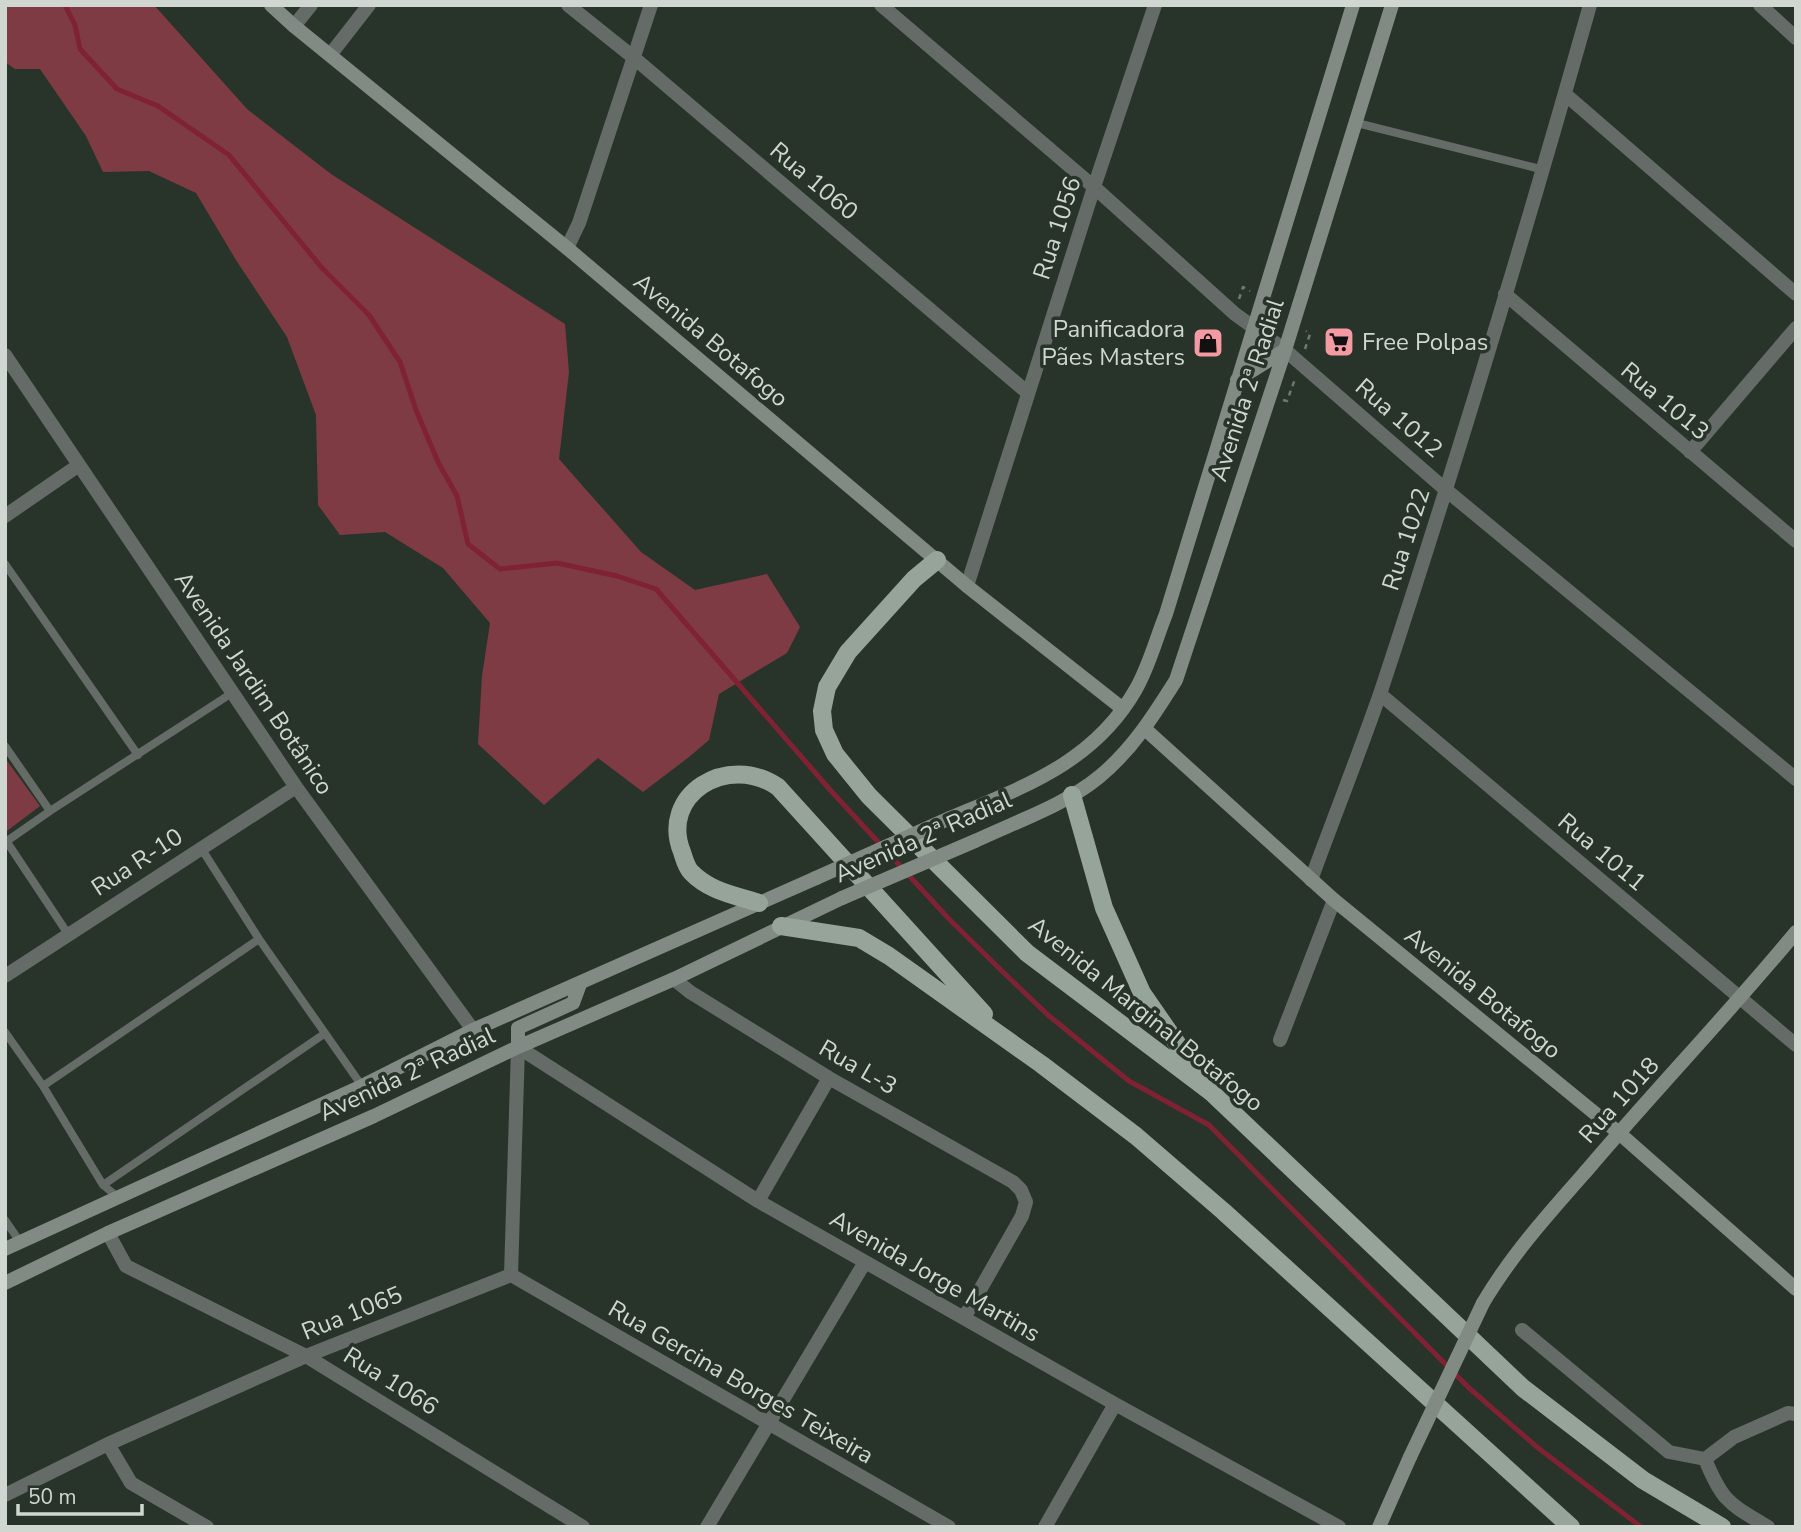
<svg xmlns="http://www.w3.org/2000/svg" width="1801" height="1532" font-family="'Nunito Sans',sans-serif">
<style>
.green{fill:#7f3b44}
.lines{fill:none;stroke-linecap:round;stroke-linejoin:round}
.stream{stroke:#7f2234;stroke-width:5}
.path{stroke:#6e7870;stroke-width:2.5;stroke-dasharray:5 5;stroke-linecap:butt}
.lane{stroke:#656b66;stroke-width:8}
.street{stroke:#656b66;stroke-width:14}
.secondary{stroke:#818b83;stroke-width:14}
.primary{stroke:#97a49a;stroke-width:18}
.secondary-bridge{stroke:#818b83;stroke-width:14}
.labels{text-anchor:middle;dominant-baseline:central;stroke-width:7;stroke-linejoin:round;paint-order:stroke}
.street-label{font-size:24px;fill:#cfd7d0;stroke:#28342a}
.poi-label{font-size:24px;fill:#cfd7d0;stroke:#28342a;text-anchor:end}
</style>
<rect width="100%" height="100%" fill="#28342a"/>
<!-- green -->
<path class="green" d="M 5,5 L 154,5 L 247,109 L 331,174 L 565,324 L 569,372 L 559,459 L 641,552 L 695,590 L 767,574 L 800,627 L 787,653 L 719,694 L 709,740 L 689,757 L 643,792 L 598,758 L 544,805 L 478,744 L 482,676 L 490,623 L 443,568 L 385,532 L 340,535 L 318,505 L 316,415 L 287,337 L 236,260 L 196,193 L 149,171 L 103,172 L 86,136 L 40,69 L 15,69 L 5,62 Z
M 5,758 L 40,806 L 7,831 L 5,828 Z"/>
<g class="lines">
<!-- stream -->
<path class="stream" d="M 65,5 L 75,25 L 80,49 L 117,89 L 158,106 L 229,155 L 322,268 L 369,315 L 400,362 L 416,410 L 438,462 L 457,496 L 468,544 L 500,569 L 557,563 L 617,576 L 656,589 L 832,792 L 949,919 L 1003,972 L 1048,1015 L 1129,1081 L 1209,1125 L 1469,1388 L 1537,1447 L 1641,1527"/>
<!-- path -->
<path class="path" d="M 1239,299 L 1243,287 L 1250,291
M 1305,349 L 1310,334 L 1306,331
M 1283,400 L 1287,401 L 1295,379
M 447,1062 L 460,1056"/>
<!-- lane -->
<path class="lane" d="M 1357,123 L 1544,170
M 5,564 L 138,755
M 5,746 L 50,811
M 5,839 L 68,934
M 7,841 L 50,811 L 232,693
M 201,848 L 259,939 L 362,1086
M 5,1032 L 43,1086 L 103,1185 L 119,1198
M 43,1086 L 259,939
M 103,1185 L 324,1034
M 5,1220 L 20,1242"/>
<!-- street -->
<path class="street" d="M 568,5 L 633,57 L 1028,393
M 881,5 L 1094,187 L 1235,314 L 1285,350 L 1446,490 L 1796,779
M 1760,5 L 1796,38
M 294,26 L 311,5
M 330,55 L 369,5
M 1565,94 L 1796,294
M 567,248 L 579,223 L 651,5
M 1505,294 L 1796,541
M 5,355 L 296,787 L 473,1030
M 1690,452 L 1796,328
M 5,516 L 79,465
M 967,586 L 1094,187 L 1155,5
M 1380,694 L 1796,1045
M 1311,880 C 1334,817 1359,754 1381,691 C 1456,464 1525,235 1590,5
M 5,976 L 296,787
M 674,979 L 690,992 L 829,1078 L 1013,1182 L 1021,1190 L 1026,1202 L 1022,1216 L 964,1318
M 1280,1040 L 1334,900
M 518,1047 L 758,1201 L 1115,1404 L 1339,1527
M 758,1201 L 829,1078
M 108,1233 L 126,1266 L 306,1356 L 583,1527
M 511,1275 L 949,1527
M 1522,1330 L 1669,1452 L 1705,1459
M 108,1444 L 131,1483 L 207,1527
M 1705,1459 L 1734,1437 L 1788,1413 L 1796,1414
M 1705,1459 C 1723,1503 1729,1503 1768,1527
M 5,1495 L 108,1444 L 306,1356 L 511,1275 L 518,1047
M 707,1527 L 865,1262
M 1045,1527 L 1115,1404"/>
<!-- secondary -->
<path class="secondary" d="M 271,5 L 294,26 L 567,248 L 967,586 L 1123,709
M 1237,380 L 1285,350
M 1145,729 L 1334,900 L 1619,1133 L 1796,1289
M 950,818 C 1023,787 1094,763 1136,689 C 1149,666 1156,639 1166,614 L 1353,5
M 975,841 C 1015,822 1065,805 1099,777 C 1132,750 1154,715 1176,680 L 1285,350 L 1392,5
M 518,1047 L 518,1028 L 573,1003 L 580,984
M 5,1249 L 362,1086 L 473,1030 L 816,878
M 5,1283 L 108,1233 L 374,1116 L 518,1047 L 674,979 L 842,898
M 1483,1303 C 1512,1254 1550,1212 1588,1169 C 1656,1089 1729,1013 1796,932
M 1379,1527 L 1410,1457"/>
<!-- primary -->
<path class="primary" d="M 937,560 L 914,579 L 848,652 L 827,687 L 822,711 L 824,730 L 835,754 L 869,796 L 1027,953 L 1211,1092 L 1523,1388 L 1643,1480 L 1722,1527
M 1072,795 L 1104,908 L 1142,993 L 1201,1078
M 759,903 C 734,895 709,891 691,872 C 686,867 684,858 682,852 C 659,795 727,752 778,787 L 984,1014
M 781,926 L 859,938 L 889,956 L 1041,1064 L 1136,1136 L 1223,1211 L 1571,1527"/>
<!-- secondary-bridge -->
<path class="secondary-bridge" d="M 816,878 L 950,818
M 842,898 L 975,841
M 1410,1457 L 1483,1303"/>
</g>
<!-- icons -->
<defs>
<g id="supermarket-square" transform="scale(1.575)"><rect x="-9" y="-9" width="18" height="18" rx="4" fill="#f49aa2" stroke="#28342a"/><path d="M-6-5.5h2.5l.6 2H6L4.5 2H-2.5L-4.4-4H-6ZM-1.5 3.2a1.3 1.3 0 1 0 .1 0ZM3 3.2a1.3 1.3 0 1 0 .1 0Z" fill="#111"/></g>
<g id="shop-square" transform="scale(1.575)"><rect x="-9" y="-9" width="18" height="18" rx="4" fill="#f49aa2" stroke="#28342a"/><path d="M-5-2.5h2.3a2.7 3.5 0 0 1 5.4 0H5L5.5 6h-11ZM-1.5-2.5h3a1.5 2.3 0 0 0-3 0Z" fill="#111"/></g>
</defs>
<g fill-rule="evenodd">
<use href="#supermarket-square" x="1339" y="342"/>
<use href="#shop-square" x="1208" y="343"/>
</g>
<g class="labels">
<!-- street labels -->
<g class="street-label">
<text transform="translate(814 181) rotate(40)">Rua 1060</text>
<text transform="translate(1057 228) rotate(-72)">Rua 1056</text>
<text transform="translate(711 340) rotate(40)">Avenida Botafogo</text>
<text transform="translate(1247 390) rotate(-72)">Avenida 2ª Radial</text>
<text transform="translate(1665 401) rotate(40)">Rua 1013</text>
<text transform="translate(1399 418) rotate(41)">Rua 1012</text>
<text transform="translate(1406 539) rotate(-72)">Rua 1022</text>
<text transform="translate(254 683) rotate(56)">Avenida Jardim Botânico</text>
<text transform="translate(923 837) rotate(-24)">Avenida 2ª Radial</text>
<text transform="translate(1602 852) rotate(40)">Rua 1011</text>
<text transform="translate(137 862) rotate(-33)">Rua R-10</text>
<text transform="translate(1483 993) rotate(39)">Avenida Botafogo</text>
<text transform="translate(1146 1014) rotate(39)">Avenida Marginal Botafogo</text>
<text transform="translate(858 1067) rotate(30)">Rua L-3</text>
<text transform="translate(407 1074) rotate(-25)">Avenida 2ª Radial</text>
<text transform="translate(1619 1100) rotate(-48)">Rua 1018</text>
<text transform="translate(935 1276) rotate(30)">Avenida Jorge Martins</text>
<text transform="translate(352 1313) rotate(-22)">Rua 1065</text>
<text transform="translate(391 1381) rotate(32)">Rua 1066</text>
<text transform="translate(741 1382) rotate(30)">Rua Gercina Borges Teixeira</text>
</g>
<!-- poi labels -->
<g class="poi-label">
<text x="1185" y="329">Panificadora<tspan x="1185" dy="28">Pães Masters</tspan></text>
<text x="1362" y="342" text-anchor="start">Free Polpas</text>
</g>
</g>
<!-- border -->
<rect width="1801" height="1532" fill="none" stroke="#cfd7d0" stroke-width="14"/>
<!-- scale -->
<path d="M18 1504v10h124v-10" fill="none" stroke="#cfd7d0" stroke-width="3.5"/>
<text x="28" y="1504" font-size="21" fill="#cfd7d0" stroke="#28342a" stroke-width="5" paint-order="stroke">50 m</text>
</svg>
